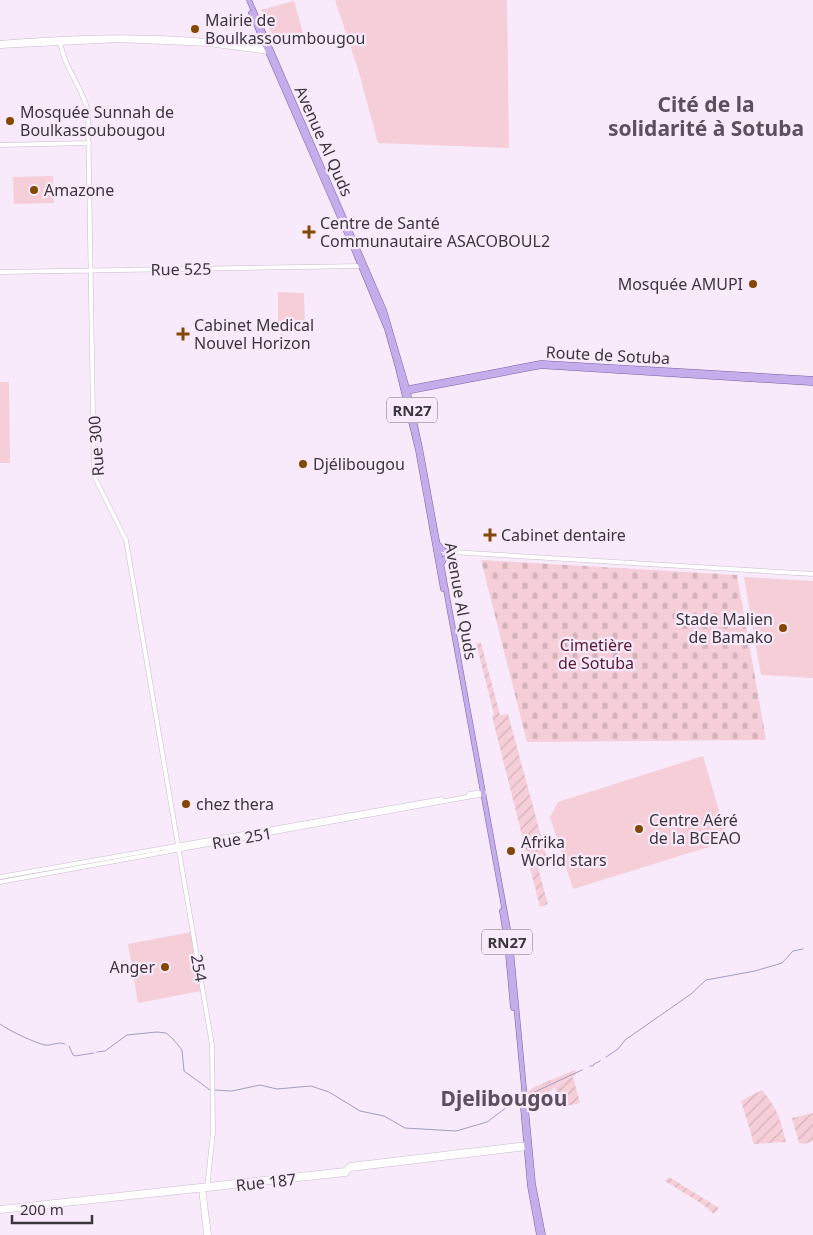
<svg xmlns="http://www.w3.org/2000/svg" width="813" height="1235" font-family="'Noto Sans',sans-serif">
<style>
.grass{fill:url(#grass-tufts)}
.cemetery{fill:url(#cemetery-stones)}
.park{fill:#f5ced8}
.garden{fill:url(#garden-furrows)}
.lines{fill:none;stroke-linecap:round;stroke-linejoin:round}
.stream{stroke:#9e9fc2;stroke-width:1}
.secondary-casing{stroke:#c8bbcb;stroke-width:5}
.primary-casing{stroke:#7c5fa5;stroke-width:5.5}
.secondary{stroke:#fff;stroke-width:4}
.primary{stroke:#c5aceb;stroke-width:4.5}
.poi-dot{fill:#834700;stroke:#f8eafb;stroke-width:2}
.labels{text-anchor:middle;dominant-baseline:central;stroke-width:4.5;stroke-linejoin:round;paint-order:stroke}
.shield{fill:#f8eafb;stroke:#746c75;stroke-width:1}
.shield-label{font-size:15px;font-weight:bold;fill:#3b363c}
.poi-label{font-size:16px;fill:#3b363c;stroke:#f8eafb;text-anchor:start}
.street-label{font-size:16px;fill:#3b363c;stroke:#f8eafb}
.park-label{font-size:16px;fill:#591931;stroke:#f8eafb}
.district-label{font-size:21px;font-weight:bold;fill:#5c505e;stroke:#f8eafb}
</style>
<defs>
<pattern id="grass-tufts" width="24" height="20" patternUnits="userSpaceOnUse" patternTransform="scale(1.25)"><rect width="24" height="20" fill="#f5ced8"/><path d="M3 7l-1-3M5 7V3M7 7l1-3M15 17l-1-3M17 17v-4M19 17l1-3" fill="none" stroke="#d3b2ba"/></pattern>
<pattern id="cemetery-stones" width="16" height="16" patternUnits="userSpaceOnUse" patternTransform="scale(1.25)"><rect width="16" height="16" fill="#f5ced8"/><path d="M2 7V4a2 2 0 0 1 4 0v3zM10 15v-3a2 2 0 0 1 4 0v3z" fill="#d3b2ba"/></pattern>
<pattern id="garden-furrows" width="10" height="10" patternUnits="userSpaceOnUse" patternTransform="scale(1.25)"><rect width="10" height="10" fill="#f5ced8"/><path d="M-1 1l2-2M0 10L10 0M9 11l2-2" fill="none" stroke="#d3b2ba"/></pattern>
</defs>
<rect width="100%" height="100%" fill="#f8eafb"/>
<!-- grass -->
<path class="grass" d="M 575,1070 L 576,1075 L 556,1085 L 551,1091 L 526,1101 L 526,1093 L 534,1087 Z"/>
<!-- cemetery -->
<path class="cemetery" d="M 481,560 L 737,575 L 766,740 L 527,742 Z"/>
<!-- park -->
<path class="park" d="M 335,0 L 507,0 L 509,148 L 378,143 L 358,69 Z
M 294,1 L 303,33 L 277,45 L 261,10 Z
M 53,176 L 54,203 L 14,204 L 13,177 Z
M 278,292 L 304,293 L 305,330 L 278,331 Z
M 0,382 L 9,382 L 10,463 L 0,463 Z
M 744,577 L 813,581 L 813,678 L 761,675 Z
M 703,756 L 728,841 L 573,889 L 550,817 L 558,802 Z
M 191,932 L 201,991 L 138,1003 L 128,944 Z"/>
<!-- garden -->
<path class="garden" d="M 476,643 L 481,643 L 500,715 L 508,714 L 548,862 L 537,865 L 548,904 L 540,907 L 492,716 L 494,714 Z
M 573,1077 L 580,1103 L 561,1107 L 555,1086 Z
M 762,1090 C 777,1108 781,1120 786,1142 L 754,1144 L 741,1101 Z
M 813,1113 L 813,1141 L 804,1144 L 799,1143 L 792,1118 Z
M 669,1177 L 719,1208 L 714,1214 L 702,1204 L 665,1181 Z"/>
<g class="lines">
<!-- stream -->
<path class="stream" d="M 0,1024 C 8,1030 35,1043 45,1045 C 52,1046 58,1041 65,1044
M 69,1046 L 73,1055 L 75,1056 L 94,1053
M 97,1052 L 105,1051 L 127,1035 L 157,1032 L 166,1033 L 173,1039 L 182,1050 L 184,1071 L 210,1090
M 606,1057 L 618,1049 L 625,1040 L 691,994 L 706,980 L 755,971 L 782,963 L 793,951 L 803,949
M 590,1066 L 593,1066 L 594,1064 L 600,1061
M 214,1090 L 232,1091 L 260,1085 L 277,1089 L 311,1086 L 329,1092 L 360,1111 L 384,1116 L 405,1128 L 456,1131 L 487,1122 L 519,1098
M 528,1095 L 582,1070"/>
<!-- secondary casing -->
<g class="secondary-casing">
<path id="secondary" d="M 60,39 C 62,65 82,86 88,111 L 94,476 L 126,540 L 212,1045 L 213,1132 L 207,1189
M 0,43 C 89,36 179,33 267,49
M 0,46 L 119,40 L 208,44 L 269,52
M 0,145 L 89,143
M 0,272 L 363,266
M 436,551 L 813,574
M 469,794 L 484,792
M 0,877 L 442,799
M 0,882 L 484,794
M 201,1188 L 206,1235
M 203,1188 L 209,1235
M 0,1208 L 345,1170 L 350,1165 L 527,1144
M 0,1211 L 346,1174 L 350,1169 L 527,1148"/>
</g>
<!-- primary casing -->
<g class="primary-casing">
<path id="primary" d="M 249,0 L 384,310 L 407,388 L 420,448 L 510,940 L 533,1184 L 543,1235
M 251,13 L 355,252 L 387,329 L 398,368 L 418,450 L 443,589
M 405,389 L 541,363 L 813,379
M 405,392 L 541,366 L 813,383
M 439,545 L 443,550 L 451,553 L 445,558 L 442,563
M 502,911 L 507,942 L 513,1008
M 523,1107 L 530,1186 L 539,1235"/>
</g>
<!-- secondary -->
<use href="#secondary" class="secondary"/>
<!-- primary -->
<use href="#primary" class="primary"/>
</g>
<!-- markers -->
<g class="poi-dot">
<circle cx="195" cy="29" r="5"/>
<circle cx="10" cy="121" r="5"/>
<circle cx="34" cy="190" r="5"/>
<path d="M306.5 224.5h5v5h5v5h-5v5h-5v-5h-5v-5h5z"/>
<circle cx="753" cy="284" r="5"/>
<path d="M180.5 326.5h5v5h5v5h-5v5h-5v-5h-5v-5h5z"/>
<circle cx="303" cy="464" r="5"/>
<path d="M487.5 527.5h5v5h5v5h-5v5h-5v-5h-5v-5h5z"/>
<circle cx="783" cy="628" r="5"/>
<circle cx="186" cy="804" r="5"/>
<circle cx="639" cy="829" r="5"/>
<circle cx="511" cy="851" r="5"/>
<circle cx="165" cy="967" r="5"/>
</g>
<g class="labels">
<!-- shield labels -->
<g class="shield">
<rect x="387" y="397.5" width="50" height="25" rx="4"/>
<rect x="482" y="929.5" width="50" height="25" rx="4"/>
</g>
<g class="shield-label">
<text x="412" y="410">RN27</text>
<text x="507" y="942">RN27</text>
</g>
<!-- poi labels -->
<g class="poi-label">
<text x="205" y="20">Mairie de<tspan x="205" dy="18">Boulkassoumbougou</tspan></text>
<text x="20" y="112">Mosquée Sunnah de<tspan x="20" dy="18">Boulkassoubougou</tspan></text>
<text x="44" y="190">Amazone</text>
<text x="320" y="223">Centre de Santé<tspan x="320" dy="18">Communautaire ASACOBOUL2</tspan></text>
<text x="743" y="284" text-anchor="end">Mosquée AMUPI</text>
<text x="194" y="325">Cabinet Medical<tspan x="194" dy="18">Nouvel Horizon</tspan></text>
<text x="313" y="464">Djélibougou</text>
<text x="501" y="535">Cabinet dentaire</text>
<text x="773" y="619" text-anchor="end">Stade Malien<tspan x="773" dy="18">de Bamako</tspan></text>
<text x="196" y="804">chez thera</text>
<text x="649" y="820">Centre Aéré<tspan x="649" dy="18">de la BCEAO</tspan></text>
<text x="521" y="842">Afrika<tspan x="521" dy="18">World stars</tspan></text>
<text x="155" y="967" text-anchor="end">Anger</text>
</g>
<!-- street labels -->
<g class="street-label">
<text transform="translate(324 141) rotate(66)">Avenue Al Quds</text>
<text transform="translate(181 269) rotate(-1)">Rue 525</text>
<text transform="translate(608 355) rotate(3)">Route de Sotuba</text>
<text transform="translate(96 446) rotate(-94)">Rue 300</text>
<text transform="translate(461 601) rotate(80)">Avenue Al Quds</text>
<text transform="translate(242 838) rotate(-10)">Rue 251</text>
<text transform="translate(199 968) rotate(80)">254</text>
<text transform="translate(266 1182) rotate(-6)">Rue 187</text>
</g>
<!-- park labels -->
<g class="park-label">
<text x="596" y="645">Cimetière<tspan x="596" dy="18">de Sotuba</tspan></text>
</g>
<!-- district labels -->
<g class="district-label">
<text x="706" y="104">Cité de la<tspan x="706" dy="24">solidarité à Sotuba</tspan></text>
<text x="504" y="1098">Djelibougou</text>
</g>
</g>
<!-- scale -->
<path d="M12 1215v8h80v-8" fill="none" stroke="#3b363c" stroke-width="2.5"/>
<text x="20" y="1215" font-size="15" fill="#3b363c" stroke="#f8eafb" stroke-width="4" paint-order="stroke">200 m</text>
</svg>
